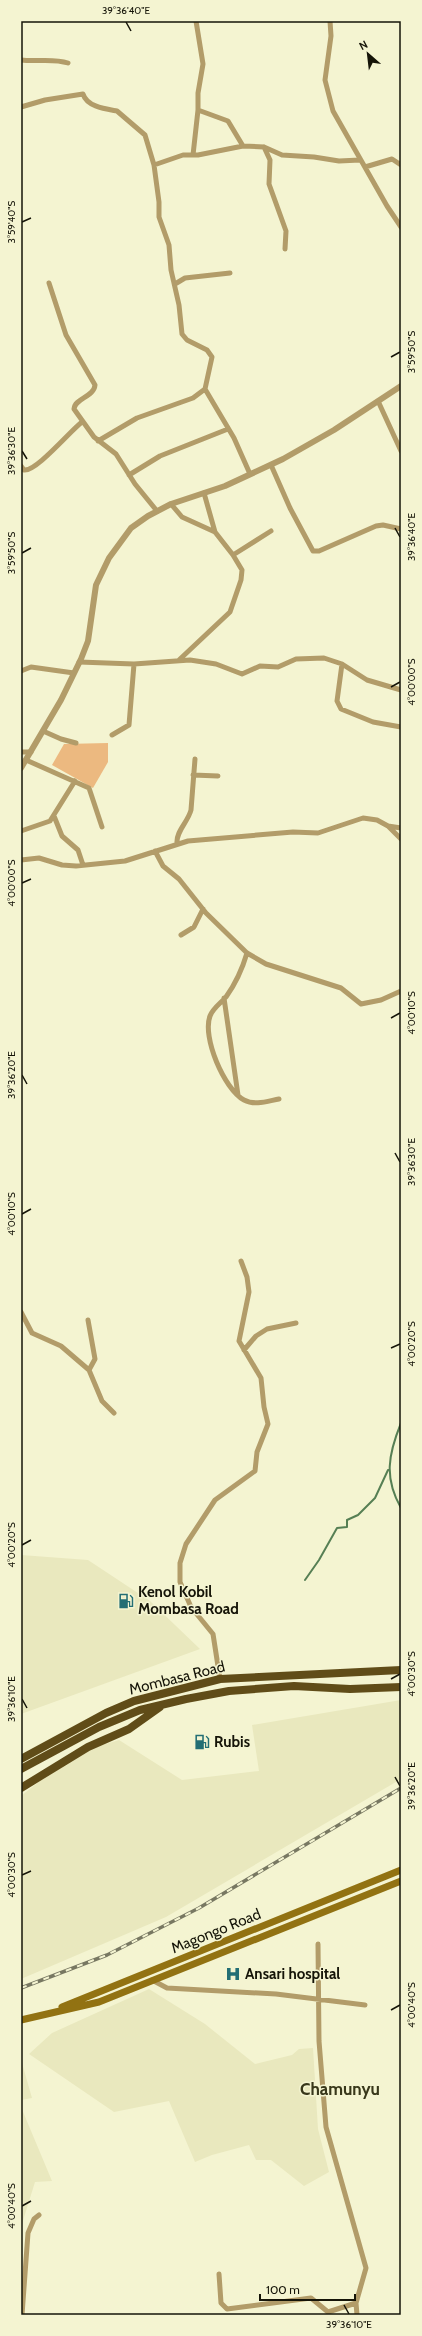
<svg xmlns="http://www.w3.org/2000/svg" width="422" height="2336" font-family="Cabin,sans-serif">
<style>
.built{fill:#e9e8be}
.green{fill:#ecb980}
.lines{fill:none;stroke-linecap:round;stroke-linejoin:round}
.stream{stroke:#567f54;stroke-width:2}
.minor{stroke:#b29c69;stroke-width:5}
.tertiary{stroke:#b29c69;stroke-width:6}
.secondary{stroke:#927212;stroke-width:7}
.trunk{stroke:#604c18;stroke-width:8}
.rail-casing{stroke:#787862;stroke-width:3.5}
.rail{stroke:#f4f4d1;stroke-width:2;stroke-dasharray:6;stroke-linecap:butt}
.ticks{fill:none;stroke:#151408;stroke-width:1.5}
.labels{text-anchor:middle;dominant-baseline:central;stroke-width:3;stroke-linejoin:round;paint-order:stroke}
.poi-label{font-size:15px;font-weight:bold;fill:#151408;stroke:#f4f4d1;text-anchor:start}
.street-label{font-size:15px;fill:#151408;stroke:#f4f4d1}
.quarter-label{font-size:17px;font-weight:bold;fill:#38371a;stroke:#f4f4d1}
.neatline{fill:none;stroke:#151408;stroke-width:1.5}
.ticks-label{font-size:10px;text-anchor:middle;fill:#151408}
</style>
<rect width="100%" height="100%" fill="#f4f4d1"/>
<!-- built -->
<path class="built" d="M 21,1555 L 88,1560 L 150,1601 L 200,1649 L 21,1714 Z
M 401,1700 L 401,1779 L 166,1917 L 21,1979 L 21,1796 L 75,1753 L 119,1740 L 182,1780 L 259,1771 L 252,1725 Z
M 149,1989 L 205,2024 L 255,2064 L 292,2055 L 299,2049 L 313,2048 L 318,2129 L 329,2172 L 304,2186 L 271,2160 L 256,2160 L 249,2145 L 212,2155 L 195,2162 L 169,2101 L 114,2112 L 29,2054 L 52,2033 Z
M 21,2063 L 22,2063 L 32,2098 L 21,2100 Z
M 21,2107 L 52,2181 L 35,2182 L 21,2227 Z"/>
<!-- green -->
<path class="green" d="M 108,743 L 108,762 L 93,788 L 52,765 L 64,744 Z"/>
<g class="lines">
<!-- stream -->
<path class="stream" d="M 401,1423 C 388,1455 384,1478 401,1508
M 305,1580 L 319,1560 L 337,1528 L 347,1527 L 347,1520 L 358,1515 L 375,1498 L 388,1470"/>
<!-- minor -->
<path class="minor" d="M 196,21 L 203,64 L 198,93 L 198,110 L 228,121 L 243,146 L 264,147 L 282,155 L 314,157 L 339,161 L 360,160
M 330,21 L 331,36 L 325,80 L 333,111 L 387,206 L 401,227
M 21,60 C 37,62 53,58 68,63
M 21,107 L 45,100 L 83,94 C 87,107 106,109 117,111 L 145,135 L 154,165
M 264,147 L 270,160 L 269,184 L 286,231 L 285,249
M 193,155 L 198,110
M 365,167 L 392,159 L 401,165
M 49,283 L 66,335 L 95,385 C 94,397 75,398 74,409 L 94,437 L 116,454 L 135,484 L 157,511
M 175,284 L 185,278 L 230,273
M 205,389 L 234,438 L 250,474
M 378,401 L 401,451
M 98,441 L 137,418 L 193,398 L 205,389 L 212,357 L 207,350 L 187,340 L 182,334 L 179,305 L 171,270 L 169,245 L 159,217 L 159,202 L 154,165 L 183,155 L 198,155 L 243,146
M 271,465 L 290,508 L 313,551 L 319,551 L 376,526 L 383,525 L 401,529
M 21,466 L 24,470 C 36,472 70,431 82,422
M 129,475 L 160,456 L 228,429
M 204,493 L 215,532
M 171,504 L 182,517 L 215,532 L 233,555 L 242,570 L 241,580 L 230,612 L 179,660
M 233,555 L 271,531
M 79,662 L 134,664 L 190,660 L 216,664 L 242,674 L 260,666 L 278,667 L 296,659 L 324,658 L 342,664 L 367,680 L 401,690
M 342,664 L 337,701 L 341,709 L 373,722 L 401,727
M 21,671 L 31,667 L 74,673
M 43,731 L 61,739 L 76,743
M 112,735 L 129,725 L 134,664
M 21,752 L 31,752
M 26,760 L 89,788 L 102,827
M 193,775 L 218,776
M 54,816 L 62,836 L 78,850 L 83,865
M 388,826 L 401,839
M 21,831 L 50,821 L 75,781
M 177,843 C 176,831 188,822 191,810 L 195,759
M 155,851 L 163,866 L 179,879 L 206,913 L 247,953 L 266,964 L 341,988 L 361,1004 L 381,1000 L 401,991
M 21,860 L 39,858 L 62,865 L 76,866 L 125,861 L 188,841 L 293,832 L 318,833 L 363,818 L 377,820 L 388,826 L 401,828
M 181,935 L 194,927 L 203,909
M 247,953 C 242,970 236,983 226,997 C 221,1003 213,1008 210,1016 C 202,1037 224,1089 244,1100 C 255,1106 268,1101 279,1099
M 224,998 L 238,1095
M 21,1312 L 32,1333 L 61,1346 L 89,1370 L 102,1401 L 114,1413
M 88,1320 L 95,1359 L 89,1370
M 244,1350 L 256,1336 L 267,1329 L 296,1323
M 220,1679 L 213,1634 L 191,1607 L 180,1582 L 180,1563 L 186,1544 L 215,1500 L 255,1471 L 257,1452 L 268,1424 L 264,1407 L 261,1378 L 239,1341 L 249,1292 L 247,1277 L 241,1261
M 318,1944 L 319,2041 L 326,2127 L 366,2268 L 356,2303 L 357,2315
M 152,1980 L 167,1988 L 276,1994 L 365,2005
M 219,2274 L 221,2303 L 227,2309 L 311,2298 L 328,2312 L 356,2303
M 22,2315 L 28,2233 L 34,2219 L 39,2215"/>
<!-- tertiary -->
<path class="tertiary" d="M 21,768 L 61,700 L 81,659 L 88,641 L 96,585 L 109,558 L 131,528 L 148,516 L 171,504 L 225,486 L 283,459 L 334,430 L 401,386"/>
<!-- secondary -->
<path class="secondary" d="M 62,2007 L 401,1870
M 21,2020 L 99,2002 L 401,1881"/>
<!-- trunk -->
<path class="trunk" d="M 21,1759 L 106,1713 L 134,1701 L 220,1679 L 401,1670
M 21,1769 L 99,1727 L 140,1710 L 186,1699 L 229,1691 L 294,1686 L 350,1689 L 401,1687
M 21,1788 L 88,1747 L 129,1729 L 160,1707"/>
<!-- rail casing -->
<g class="rail-casing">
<path id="rail" d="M 21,1988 L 107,1955 L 199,1908 L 401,1788"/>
</g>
<!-- rail -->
<use href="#rail" class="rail"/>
</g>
<!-- ticks -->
<path class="ticks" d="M 126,22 L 131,31M 22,222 L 31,218M 391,357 L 400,352M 22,451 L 27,459M 395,528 L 400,537M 22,553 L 31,548M 391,687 L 400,682M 22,883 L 31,879M 391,1018 L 400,1013M 22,1075 L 27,1084M 395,1153 L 400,1162M 22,1214 L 31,1209M 391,1348 L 400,1344M 22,1545 L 31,1540M 391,1679 L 400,1674M 22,1699 L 27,1708M 395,1777 L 400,1786M 22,1875 L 31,1871M 391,2010 L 400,2005M 22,2206 L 31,2201M 344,2305 L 349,2314"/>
<!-- icons -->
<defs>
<g id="fuel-bare" transform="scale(1.2)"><path d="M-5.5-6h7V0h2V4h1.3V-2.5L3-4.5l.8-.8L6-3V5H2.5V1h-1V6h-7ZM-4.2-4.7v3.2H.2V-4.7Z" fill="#236e74" stroke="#f4f4d1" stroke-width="2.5" paint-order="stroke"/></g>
<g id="hospital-bare" transform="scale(1.2)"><path d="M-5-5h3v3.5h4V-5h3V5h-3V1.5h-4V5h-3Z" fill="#236e74" stroke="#f4f4d1" stroke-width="2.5" paint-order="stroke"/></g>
</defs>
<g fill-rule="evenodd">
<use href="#fuel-bare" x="126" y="1601"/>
<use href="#fuel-bare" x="202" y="1742"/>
<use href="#hospital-bare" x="233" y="1974"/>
</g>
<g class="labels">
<!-- poi labels -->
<g class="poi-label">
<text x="138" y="1592">Kenol Kobil<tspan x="138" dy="17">Mombasa Road</tspan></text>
<text x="214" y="1742">Rubis</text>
<text x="245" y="1974">Ansari hospital</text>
</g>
<!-- street labels -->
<g class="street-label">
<text transform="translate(177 1678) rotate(-14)">Mombasa Road</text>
<text transform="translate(216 1931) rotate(-22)">Magongo Road</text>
</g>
<!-- quarter labels -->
<g class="quarter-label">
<text x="340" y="2089">Chamunyu</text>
</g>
</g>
<!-- border -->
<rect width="422" height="2336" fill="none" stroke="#f4f4d1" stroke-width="44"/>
<!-- north arrow -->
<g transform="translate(368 54) rotate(332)" stroke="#f4f4d1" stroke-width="3" paint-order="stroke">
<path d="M0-3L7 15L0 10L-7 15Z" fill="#151408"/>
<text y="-6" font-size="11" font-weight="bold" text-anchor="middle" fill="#151408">N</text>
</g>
<!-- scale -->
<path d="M260 2294v6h95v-6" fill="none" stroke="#151408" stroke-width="2"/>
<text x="266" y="2294" font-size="12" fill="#151408" stroke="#f4f4d1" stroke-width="3" paint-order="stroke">100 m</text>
<rect x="22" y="22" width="378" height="2292" class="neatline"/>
<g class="ticks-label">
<text x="126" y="14">39°36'40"E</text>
<text transform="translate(11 222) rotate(-90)" y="4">3°59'40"S</text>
<text transform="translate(411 352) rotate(-90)" y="4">3°59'50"S</text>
<text transform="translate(11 451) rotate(-90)" y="4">39°36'30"E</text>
<text transform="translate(411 537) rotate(-90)" y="4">39°36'40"E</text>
<text transform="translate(11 553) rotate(-90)" y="4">3°59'50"S</text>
<text transform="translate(411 682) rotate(-90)" y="4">4°00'00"S</text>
<text transform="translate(11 883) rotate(-90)" y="4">4°00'00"S</text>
<text transform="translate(411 1013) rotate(-90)" y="4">4°00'10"S</text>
<text transform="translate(11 1075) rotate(-90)" y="4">39°36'20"E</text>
<text transform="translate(411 1162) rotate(-90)" y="4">39°36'30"E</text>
<text transform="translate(11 1214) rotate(-90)" y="4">4°00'10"S</text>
<text transform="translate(411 1344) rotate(-90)" y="4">4°00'20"S</text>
<text transform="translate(11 1545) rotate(-90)" y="4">4°00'20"S</text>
<text transform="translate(411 1674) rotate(-90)" y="4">4°00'30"S</text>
<text transform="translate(11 1699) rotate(-90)" y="4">39°36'10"E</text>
<text transform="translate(411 1786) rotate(-90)" y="4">39°36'20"E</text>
<text transform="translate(11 1875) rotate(-90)" y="4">4°00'30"S</text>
<text transform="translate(411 2005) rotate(-90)" y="4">4°00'40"S</text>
<text transform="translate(11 2206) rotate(-90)" y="4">4°00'40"S</text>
<text x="349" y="2328">39°36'10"E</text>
</g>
</svg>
